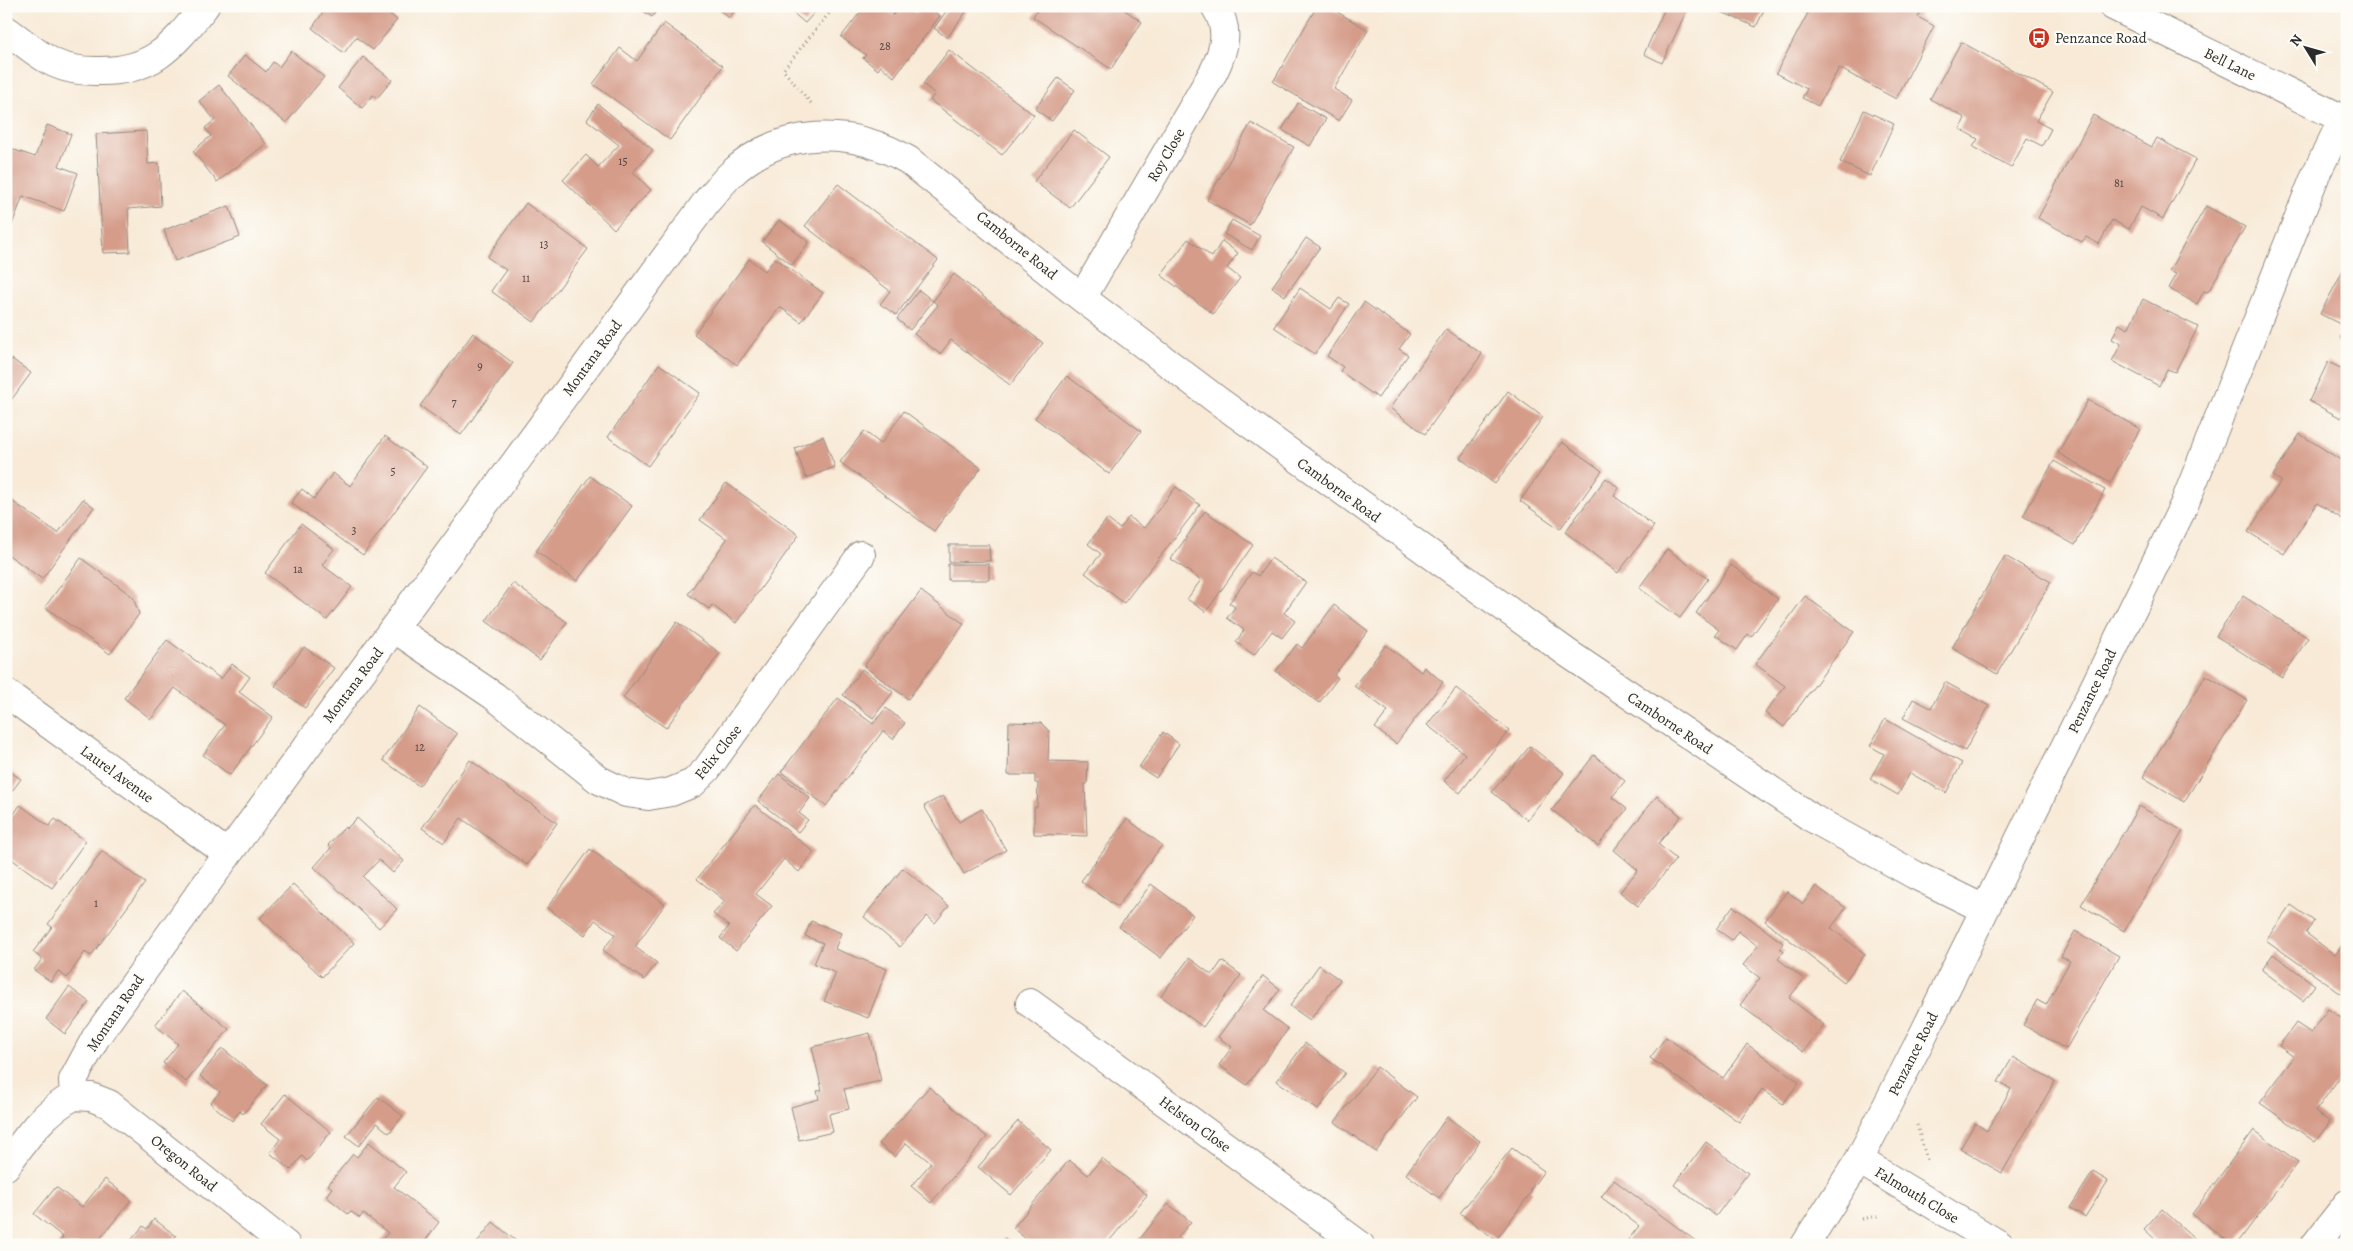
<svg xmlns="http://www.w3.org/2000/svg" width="2353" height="1251" font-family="Alegreya,serif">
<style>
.building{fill:#d59c8a}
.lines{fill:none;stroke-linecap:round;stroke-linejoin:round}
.minor-casing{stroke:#928a81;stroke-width:30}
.tertiary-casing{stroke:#928a81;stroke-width:30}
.path{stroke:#928a81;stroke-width:3;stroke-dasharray:1 4;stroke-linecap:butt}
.minor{stroke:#fff;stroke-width:28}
.tertiary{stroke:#fff;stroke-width:28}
.labels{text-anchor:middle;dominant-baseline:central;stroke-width:4.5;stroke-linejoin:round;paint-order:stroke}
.number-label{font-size:12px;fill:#564743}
.poi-label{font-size:15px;fill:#2b2b2b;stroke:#fdfcf7;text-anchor:start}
.street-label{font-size:15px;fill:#2b2b2b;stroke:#fdfcf7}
</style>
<rect width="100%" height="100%" fill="#fdfcf7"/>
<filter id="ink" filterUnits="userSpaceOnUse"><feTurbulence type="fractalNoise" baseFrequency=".02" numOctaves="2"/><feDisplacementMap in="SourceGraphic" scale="10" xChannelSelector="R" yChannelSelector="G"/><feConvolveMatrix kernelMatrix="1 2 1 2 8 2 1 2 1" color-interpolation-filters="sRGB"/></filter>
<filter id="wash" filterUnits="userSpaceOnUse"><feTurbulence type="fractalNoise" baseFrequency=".0096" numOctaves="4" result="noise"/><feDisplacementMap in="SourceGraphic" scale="20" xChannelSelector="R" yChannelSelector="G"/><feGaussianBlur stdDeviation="1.12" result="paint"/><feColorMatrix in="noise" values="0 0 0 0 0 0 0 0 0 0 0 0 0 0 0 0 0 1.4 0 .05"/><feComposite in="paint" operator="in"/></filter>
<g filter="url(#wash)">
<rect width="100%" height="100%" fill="#f8ead7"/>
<g id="blocks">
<!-- building -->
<path class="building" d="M 320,6 L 380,6 L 397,20 L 373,50 L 356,37 L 344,53 L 312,28 L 325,10 Z
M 636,6 L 660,6 L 652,17 Z
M 715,6 L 739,6 L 729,18 Z
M 785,6 L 820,6 L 805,23 Z
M 865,6 L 881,6 L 893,15 L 900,6 L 907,6 L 916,13 L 921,6 L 927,6 L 940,16 L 894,77 L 881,66 L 878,70 L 863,58 L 866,55 L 841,37 Z
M 950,6 L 958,6 L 966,12 L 947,38 L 934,28 Z
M 1040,6 L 1119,6 L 1142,22 L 1111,69 L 1033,17 Z
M 1317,6 L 1327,6 L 1368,30 L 1334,89 L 1352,100 L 1339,121 L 1273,82 Z
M 1666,6 L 1673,6 L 1686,12 L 1662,63 L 1644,54 Z
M 1719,6 L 1766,6 L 1756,27 L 1717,10 Z
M 1794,6 L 1923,6 L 1918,17 L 1934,26 L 1896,99 L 1839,68 L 1818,106 L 1802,98 L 1807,89 L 1776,73 L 1808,13 Z
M 664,23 L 723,66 L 670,140 L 593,84 L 620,48 L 637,61 Z
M 1961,42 L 2053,92 L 2036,121 L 2051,129 L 2042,146 L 2027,138 L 2011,168 L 1973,147 L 1978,139 L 1960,129 L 1965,118 L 1930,99 Z
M 949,50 L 1034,115 L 1002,155 L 930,100 L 935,94 L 923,84 Z
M 291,51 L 324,77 L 286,123 L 228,76 L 245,55 L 266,72 L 273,62 L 279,67 Z
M 363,57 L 392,80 L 377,98 L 373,95 L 362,108 L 338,88 Z
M 1058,78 L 1075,90 L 1052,121 L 1035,109 Z
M 219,85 L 266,144 L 217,182 L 193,151 L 211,136 L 205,128 L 215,120 L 199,101 Z
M 1298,103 L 1326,119 L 1310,146 L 1282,130 Z
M 598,104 L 653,150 L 633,172 L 651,190 L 614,229 L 563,180 L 586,155 L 598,167 L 619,145 L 587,120 Z
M 1864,110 L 1894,124 L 1870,176 L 1840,162 Z
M 2093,115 L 2152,147 L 2157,138 L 2196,159 L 2163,219 L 2141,207 L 2129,229 L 2112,220 L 2099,244 L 2086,237 L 2082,242 L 2038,218 Z
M 1251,123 L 1294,147 L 1250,225 L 1207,200 Z
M 47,125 L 71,134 L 59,166 L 78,173 L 64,211 L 23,196 L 6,240 L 6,147 L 35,157 Z
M 1074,130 L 1109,157 L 1070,208 L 1034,181 Z
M 146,131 L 148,164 L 159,163 L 161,206 L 128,209 L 130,252 L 103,253 L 96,134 Z
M 838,184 L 938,260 L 896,315 L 880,304 L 890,291 L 805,226 Z
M 526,203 L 588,249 L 534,322 L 491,291 L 506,270 L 487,257 Z
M 229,206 L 240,237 L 175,261 L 164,230 Z
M 2206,206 L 2245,227 L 2208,292 L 2204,291 L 2197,304 L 2168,288 L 2176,274 L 2169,271 Z
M 779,220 L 809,242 L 792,265 L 762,242 Z
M 1232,220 L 1260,236 L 1252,250 L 1224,234 Z
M 1306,238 L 1320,247 L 1285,296 L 1272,287 Z
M 1188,239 L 1212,257 L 1222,241 L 1238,253 L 1227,268 L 1240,278 L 1213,314 L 1161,275 Z
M 775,258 L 823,293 L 801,322 L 780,307 L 737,365 L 694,334 L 749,259 L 765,271 Z
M 2347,263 L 2347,342 L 2340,338 L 2346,327 L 2320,314 Z
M 954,274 L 1043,343 L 1010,385 L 951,340 L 940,354 L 914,334 L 938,305 L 933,301 Z
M 1300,288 L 1331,309 L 1339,298 L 1349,304 L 1315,354 L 1274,327 Z
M 919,290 L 933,301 L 910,330 L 897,319 Z
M 2143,299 L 2198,327 L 2175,372 L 2167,369 L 2159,386 L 2112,361 L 2121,344 L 2112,339 L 2119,324 L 2128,329 Z
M 1364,302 L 1410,334 L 1399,349 L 1408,355 L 1378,398 L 1340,371 L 1343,367 L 1327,356 Z
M 1446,329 L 1482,354 L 1425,434 L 1390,408 Z
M 473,333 L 513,363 L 461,435 L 420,406 Z
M 12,359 L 31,373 L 6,407 L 6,368 Z
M 2328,362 L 2347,371 L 2347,406 L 2341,418 L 2309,401 Z
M 659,364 L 700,393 L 648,466 L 608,437 Z
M 1067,376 L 1141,431 L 1109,474 L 1035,418 Z
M 1508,391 L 1543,417 L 1495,484 L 1460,458 Z
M 2088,400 L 2140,429 L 2110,483 L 2058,453 Z
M 904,411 L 981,468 L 934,531 L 840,462 L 864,431 L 881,444 Z
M 2300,434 L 2347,464 L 2347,522 L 2317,503 L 2284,554 L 2248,532 L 2281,481 L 2273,476 Z
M 385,436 L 427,467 L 363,555 L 291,503 L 302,489 L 314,499 L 333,473 L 350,486 Z
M 823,436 L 835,467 L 806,478 L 795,448 Z
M 1562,442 L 1602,471 L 1560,529 L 1520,501 Z
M 2054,461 L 2105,490 L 2075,545 L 2023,516 Z
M 590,476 L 632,506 L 577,581 L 536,551 Z
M 1606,478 L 1619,488 L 1614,496 L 1654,526 L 1618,573 L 1565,532 Z
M 726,483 L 799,535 L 736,623 L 712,605 L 709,609 L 688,594 L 727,539 L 700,520 Z
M 1176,487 L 1200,505 L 1124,603 L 1085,573 L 1101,554 L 1088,544 L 1107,519 L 1120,529 L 1129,517 L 1144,528 Z
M 6,497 L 58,533 L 83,499 L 94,507 L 42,579 L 6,553 Z
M 1205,511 L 1253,545 L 1206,612 L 1187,599 L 1201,580 L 1171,559 Z
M 301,524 L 334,549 L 322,565 L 352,587 L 327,620 L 265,573 Z
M 949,545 L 989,545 L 990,561 L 949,562 Z
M 1667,549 L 1708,579 L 1680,618 L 1639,588 Z
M 2005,556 L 2051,582 L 1997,674 L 1952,648 Z
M 81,558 L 133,597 L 139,614 L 110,654 L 45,607 Z
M 1271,558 L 1306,582 L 1284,613 L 1295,621 L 1282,638 L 1272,631 L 1254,655 L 1236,642 L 1244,630 L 1227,618 L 1235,607 L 1229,603 L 1252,572 L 1258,576 Z
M 948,564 L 989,564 L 989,580 L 948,580 Z
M 1731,565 L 1778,599 L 1751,637 L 1748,634 L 1737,650 L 1715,635 L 1719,630 L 1696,613 Z
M 513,583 L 567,622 L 540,660 L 486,621 Z
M 921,591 L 964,624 L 908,699 L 864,666 Z
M 1805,596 L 1854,632 L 1784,727 L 1765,713 L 1785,686 L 1755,664 Z
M 2243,596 L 2308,638 L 2282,678 L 2216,636 Z
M 1334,605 L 1368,631 L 1334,675 L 1338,678 L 1319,703 L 1276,671 L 1297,644 L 1302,648 Z
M 677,622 L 720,653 L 666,728 L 623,698 Z
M 167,640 L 221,679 L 232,664 L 250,677 L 239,692 L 273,717 L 230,775 L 203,755 L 225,725 L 175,688 L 151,719 L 124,698 Z
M 1386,645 L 1421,672 L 1424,667 L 1443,682 L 1396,744 L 1375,728 L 1388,711 L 1354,686 Z
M 304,647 L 334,668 L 305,708 L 275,686 Z
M 862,669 L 893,692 L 873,718 L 843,695 Z
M 2206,675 L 2247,700 L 2184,802 L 2143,777 Z
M 1945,682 L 1989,706 L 1965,751 L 1903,718 L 1913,699 L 1931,708 Z
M 1456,688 L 1509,730 L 1460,793 L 1444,781 L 1465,754 L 1427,725 Z
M 838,698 L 873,724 L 886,708 L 905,723 L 893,739 L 883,731 L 826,806 L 781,772 Z
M 420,707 L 457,734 L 419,786 L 383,760 Z
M 1885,719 L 1962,763 L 1946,793 L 1910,773 L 1898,795 L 1870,779 L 1884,754 L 1870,746 Z
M 1009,722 L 1041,723 L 1049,731 L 1048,761 L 1088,762 L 1087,784 L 1085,784 L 1087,836 L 1034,834 L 1034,807 L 1037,807 L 1038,783 L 1035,783 L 1035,775 L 1008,775 Z
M 1163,732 L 1179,744 L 1156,778 L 1139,767 Z
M 1530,746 L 1564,773 L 1527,820 L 1492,792 Z
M 1594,755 L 1625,781 L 1612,797 L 1627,809 L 1598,846 L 1552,810 Z
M 470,760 L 557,823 L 527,865 L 461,818 L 444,843 L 422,828 Z
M 6,769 L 21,779 L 6,799 Z
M 779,774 L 810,798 L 799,813 L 808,820 L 798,832 L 758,801 Z
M 943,796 L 959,822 L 982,809 L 1006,850 L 964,874 L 924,806 Z
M 1657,796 L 1681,816 L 1658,844 L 1676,859 L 1638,906 L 1620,892 L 1638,870 L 1614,850 Z
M 20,805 L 49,826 L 55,819 L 86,841 L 52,888 L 6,855 L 6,825 Z
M 755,805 L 814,852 L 799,872 L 784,859 L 756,894 L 772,906 L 736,951 L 720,938 L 729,926 L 713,914 L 725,901 L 697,879 Z
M 2139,806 L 2183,831 L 2124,931 L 2081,905 Z
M 357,818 L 404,861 L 393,873 L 379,860 L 363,877 L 397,909 L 379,928 L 314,867 L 331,848 L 328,845 L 345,827 L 346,829 Z
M 1127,819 L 1162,845 L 1117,907 L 1081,881 Z
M 590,849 L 665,904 L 635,947 L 657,963 L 644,980 L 603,950 L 615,934 L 595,920 L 585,935 L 547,908 Z
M 102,851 L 145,883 L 91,956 L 85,952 L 67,978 L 58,971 L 51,982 L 34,970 L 42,959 L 33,952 L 52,927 L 48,924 Z
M 903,868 L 949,906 L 935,923 L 927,916 L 900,947 L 864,917 Z
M 293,884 L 354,943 L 322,977 L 260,918 Z
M 1151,884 L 1193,915 L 1161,958 L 1119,927 Z
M 1816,886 L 1846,908 L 1831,928 L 1865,954 L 1844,982 L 1765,921 L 1787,891 L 1803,904 Z
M 2291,905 L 2314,921 L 2306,933 L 2335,955 L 2347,939 L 2347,998 L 2266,940 Z
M 1733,906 L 1783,943 L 1780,948 L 1784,951 L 1778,959 L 1804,979 L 1789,998 L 1824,1025 L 1803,1052 L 1740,1005 L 1760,978 L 1743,965 L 1758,946 L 1738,931 L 1732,940 L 1716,929 Z
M 811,921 L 841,933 L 835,949 L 887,969 L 868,1018 L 824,1001 L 836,973 L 814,964 L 823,943 L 805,936 Z
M 2075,931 L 2119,956 L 2066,1049 L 2023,1025 L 2037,1000 L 2046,1005 L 2070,961 L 2061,957 Z
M 2273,954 L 2315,985 L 2303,1001 L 2262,970 Z
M 1189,958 L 1212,975 L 1222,961 L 1241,975 L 1203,1027 L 1161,996 Z
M 1319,965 L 1340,980 L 1310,1020 L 1290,1006 Z
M 1263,976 L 1280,989 L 1264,1011 L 1288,1029 L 1247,1085 L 1219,1065 L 1232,1047 L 1218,1037 Z
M 69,987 L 89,1002 L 65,1034 L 46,1019 Z
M 182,991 L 229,1029 L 186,1082 L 163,1063 L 178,1044 L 155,1025 Z
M 2328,1009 L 2347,1022 L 2347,1067 L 2315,1112 L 2330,1122 L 2315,1142 L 2260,1103 L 2294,1057 L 2279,1046 L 2296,1023 L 2311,1033 Z
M 870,1033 L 881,1081 L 844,1089 L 849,1109 L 829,1114 L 833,1132 L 799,1140 L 791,1107 L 819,1099 L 817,1091 L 822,1090 L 812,1047 Z
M 1666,1037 L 1723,1078 L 1747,1044 L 1799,1082 L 1783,1104 L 1762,1089 L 1739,1122 L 1650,1058 Z
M 1305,1043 L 1345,1073 L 1318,1110 L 1277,1081 Z
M 222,1048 L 267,1085 L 243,1114 L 240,1111 L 232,1121 L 210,1103 L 220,1092 L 200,1076 Z
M 2013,1057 L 2055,1081 L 2002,1173 L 1960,1149 L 1975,1123 L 1987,1131 L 2011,1089 L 1998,1082 Z
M 1377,1067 L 1417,1097 L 1376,1152 L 1335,1122 Z
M 929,1087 L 987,1137 L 931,1203 L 911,1186 L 931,1163 L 906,1143 L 895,1157 L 879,1144 Z
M 285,1094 L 331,1132 L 307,1161 L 302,1156 L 291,1170 L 270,1153 L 280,1139 L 261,1124 Z
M 378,1097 L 403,1116 L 389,1133 L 377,1123 L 359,1146 L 346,1136 Z
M 1447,1117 L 1480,1141 L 1439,1198 L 1406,1174 Z
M 1018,1121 L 1051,1150 L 1011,1195 L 978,1167 Z
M 2254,1130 L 2298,1162 L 2236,1245 L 2233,1245 L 2192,1214 Z
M 369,1142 L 406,1172 L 394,1187 L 439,1222 L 422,1245 L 386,1245 L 381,1241 L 388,1233 L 363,1213 L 360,1218 L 350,1211 L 348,1214 L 326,1196 L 332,1188 L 328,1185 L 353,1154 L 357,1157 Z
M 1706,1142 L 1748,1173 L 1716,1216 L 1674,1185 Z
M 1512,1148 L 1544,1171 L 1530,1190 L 1532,1191 L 1496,1240 L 1460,1213 Z
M 1102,1158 L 1147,1195 L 1106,1245 L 1033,1245 L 1013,1228 L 1069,1160 L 1088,1175 Z
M 2093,1172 L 2108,1181 L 2085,1217 L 2070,1208 Z
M 105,1179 L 131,1200 L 95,1245 L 57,1245 L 63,1237 L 34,1214 L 56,1187 L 82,1207 Z
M 1614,1180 L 1701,1245 L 1624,1245 L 1639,1226 L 1601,1197 Z
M 1168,1204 L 1191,1222 L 1178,1237 L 1187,1245 L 1135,1245 Z
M 2162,1209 L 2202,1245 L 2154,1245 L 2157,1241 L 2144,1229 Z
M 154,1219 L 176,1236 L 169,1245 L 127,1245 L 143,1226 L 147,1229 Z
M 493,1222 L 521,1245 L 475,1245 Z
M 1005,1238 L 1013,1245 L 999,1245 Z
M 455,1240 L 461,1245 L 451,1245 Z"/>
</g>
</g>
<g filter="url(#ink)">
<use href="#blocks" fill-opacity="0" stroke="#928a81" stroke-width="1"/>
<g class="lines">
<!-- minor casing -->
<g class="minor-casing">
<path id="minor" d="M 6,30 C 21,40 37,55 54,63 C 67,69 81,71 95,71 C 152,73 172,47 205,6
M 1082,298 L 1214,71 C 1225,48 1230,29 1215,6
M 395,629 L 494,696 L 599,780 L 626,793 L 648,796 L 671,792 L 693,783 L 707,769 L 861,555
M 6,693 L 228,854
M 1030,1003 L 1360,1245
M 74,1096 L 91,1097 L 109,1104 L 286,1245
M 1859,1160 L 2000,1245
M 6,1166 C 26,1138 43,1112 74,1096 L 73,1080 L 96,1037 L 228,854 L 707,201 C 715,192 722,183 730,175 C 780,127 850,126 908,160 L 1082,298 L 1217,400 L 1566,652 L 1812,818 L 1915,875 L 1984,909
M 2315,1245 L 2347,1204"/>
</g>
<!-- tertiary casing -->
<g class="tertiary-casing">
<path id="tertiary" d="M 2113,6 L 2347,121
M 1805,1245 L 1859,1160 L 1922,1037 L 2184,505 L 2316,174 L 2343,119"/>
</g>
<!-- path -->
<path class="path" d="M 811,103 L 783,70 L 835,6
M 1917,1125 L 1927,1160
M 1862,1219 L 1881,1215"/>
<!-- minor -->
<use href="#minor" class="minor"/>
<!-- tertiary -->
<use href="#tertiary" class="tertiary"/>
</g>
</g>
<!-- icons -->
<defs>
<g id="bus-disc" transform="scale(1.125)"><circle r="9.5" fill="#c8321e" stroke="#fdfcf7"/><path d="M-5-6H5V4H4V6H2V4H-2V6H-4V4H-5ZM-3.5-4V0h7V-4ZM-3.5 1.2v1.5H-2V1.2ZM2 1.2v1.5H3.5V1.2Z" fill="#fff"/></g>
</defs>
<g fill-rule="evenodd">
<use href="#bus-disc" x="2039" y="38"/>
</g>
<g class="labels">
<!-- number labels -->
<g class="number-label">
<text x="885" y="46">28</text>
<text x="623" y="161">15</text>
<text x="2119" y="183">81</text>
<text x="544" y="244">13</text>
<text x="526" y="278">11</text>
<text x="480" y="366">9</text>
<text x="454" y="402">7</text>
<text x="393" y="471">5</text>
<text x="354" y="530">3</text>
<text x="298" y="569">1a</text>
<text x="420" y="747">12</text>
<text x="96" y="903">1</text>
</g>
<!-- poi labels -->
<g class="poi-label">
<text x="2055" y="38">Penzance Road</text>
</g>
<!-- street labels -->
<g class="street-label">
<text transform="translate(2230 64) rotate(26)">Bell Lane</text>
<text transform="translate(1166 155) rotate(-60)">Roy Close</text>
<text transform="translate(1017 245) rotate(39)">Camborne Road</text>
<text transform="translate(592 358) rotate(-54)">Montana Road</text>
<text transform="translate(1339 490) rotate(36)">Camborne Road</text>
<text transform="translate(353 685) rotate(-53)">Montana Road</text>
<text transform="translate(2092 691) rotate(-64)">Penzance Road</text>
<text transform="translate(1670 723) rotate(34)">Camborne Road</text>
<text transform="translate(718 752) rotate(-51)">Felix Close</text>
<text transform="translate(117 774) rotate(36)">Laurel Avenue</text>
<text transform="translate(115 1013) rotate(-56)">Montana Road</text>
<text transform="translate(1913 1054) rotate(-63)">Penzance Road</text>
<text transform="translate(1195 1124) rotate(36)">Helston Close</text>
<text transform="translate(184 1163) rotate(39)">Oregon Road</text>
<text transform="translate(1917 1195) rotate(31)">Falmouth Close</text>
</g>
</g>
<!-- margin -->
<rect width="2353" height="1251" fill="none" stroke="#fdfcf7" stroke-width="25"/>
<!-- north arrow -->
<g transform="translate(2306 48) rotate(307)" stroke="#fdfcf7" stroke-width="4" paint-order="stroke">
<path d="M0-4L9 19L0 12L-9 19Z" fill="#2b2b2b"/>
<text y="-8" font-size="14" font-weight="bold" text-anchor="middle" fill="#2b2b2b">N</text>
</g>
</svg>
